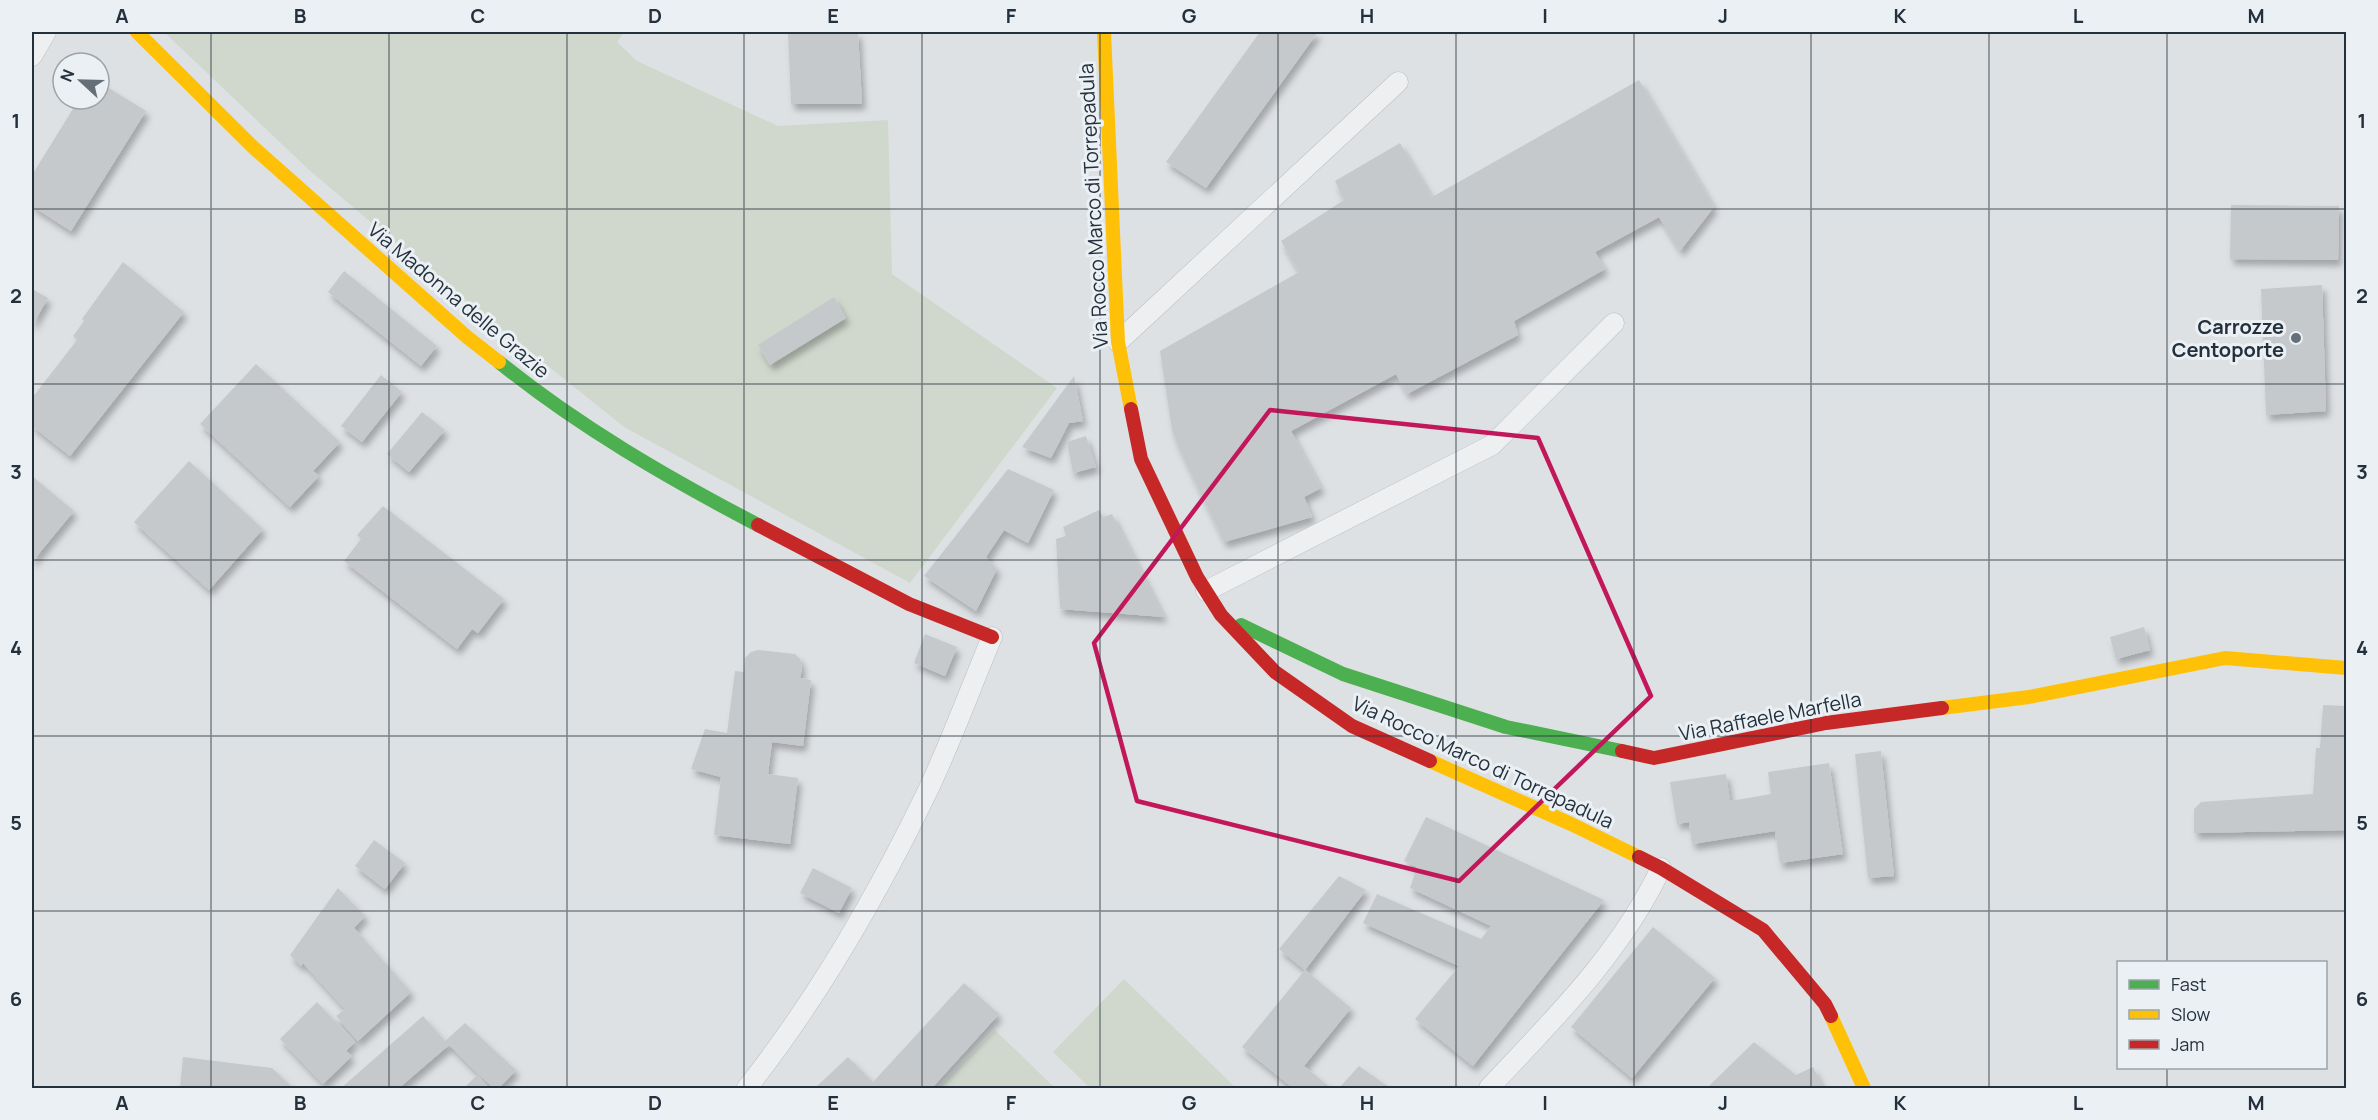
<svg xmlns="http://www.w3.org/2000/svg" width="2378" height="1120" font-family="Manrope,sans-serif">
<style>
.green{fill:#d0d8cd}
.building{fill:#c6c9cc;filter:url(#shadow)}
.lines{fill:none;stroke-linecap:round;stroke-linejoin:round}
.lane-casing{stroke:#bcbfc2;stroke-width:21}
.lane{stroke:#edeff1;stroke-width:20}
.fast{stroke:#4caf50;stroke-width:14}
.slow{stroke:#ffc107;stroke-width:14}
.jam{stroke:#c62828;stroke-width:14}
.marked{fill:none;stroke:#c2185b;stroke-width:4.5;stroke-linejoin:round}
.grid{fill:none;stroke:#24313d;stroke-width:1.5;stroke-opacity:0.55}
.poi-dot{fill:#656f77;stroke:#eaf0f4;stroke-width:2}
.labels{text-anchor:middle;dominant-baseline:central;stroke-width:6;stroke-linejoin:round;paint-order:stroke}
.street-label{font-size:20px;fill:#24313d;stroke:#eaf0f4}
.poi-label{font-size:20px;font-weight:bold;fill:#24313d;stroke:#eaf0f4;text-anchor:end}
.neatline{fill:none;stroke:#24313d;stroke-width:2}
.grid-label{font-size:20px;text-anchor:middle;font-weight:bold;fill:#24313d}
</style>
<defs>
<filter id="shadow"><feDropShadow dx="3.5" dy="6" stdDeviation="3" flood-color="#0004"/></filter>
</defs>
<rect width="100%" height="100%" fill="#dee1e4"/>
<!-- green -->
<path class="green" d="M 164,32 L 624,32 L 617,42 L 637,61 L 778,126 L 888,120 L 892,274 L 1057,388 L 910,583 L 624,427 L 407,253 L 308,169 Z
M 1124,979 L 1236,1088 L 1090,1088 L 1053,1052 Z
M 995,1030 L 1055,1088 L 938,1088 Z"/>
<!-- building -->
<path class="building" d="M 788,32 L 858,32 L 862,104 L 791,104 Z
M 1260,32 L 1318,32 L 1206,188 L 1166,162 Z
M 1639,80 L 1714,207 L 1680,251 L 1659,217 L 1595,252 L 1605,269 L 1514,321 L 1518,335 L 1407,394 L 1396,374 L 1291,431 L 1321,488 L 1304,497 L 1312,517 L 1224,542 L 1178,446 L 1172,430 L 1160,351 L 1299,272 L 1281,241 L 1344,200 L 1335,181 L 1400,143 L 1432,197 Z
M 99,82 L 146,111 L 71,231 L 32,206 L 32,175 L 79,99 L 99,99 Z
M 2231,205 L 2339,206 L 2338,260 L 2230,259 Z
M 123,262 L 184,312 L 70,456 L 32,426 L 32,398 L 77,340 L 73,336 L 84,321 L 82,319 Z
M 344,271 L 437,346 L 421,366 L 328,292 Z
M 2322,285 L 2326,411 L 2266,415 L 2261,289 Z
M 32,289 L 48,298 L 32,326 Z
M 834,297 L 846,318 L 770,365 L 758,345 Z
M 256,364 L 340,442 L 313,471 L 319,476 L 290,507 L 200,424 Z
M 381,375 L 402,392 L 362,442 L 341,426 Z
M 1074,376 L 1083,421 L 1069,423 L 1051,458 L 1022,447 Z
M 422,412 L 445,430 L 409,472 L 387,454 Z
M 1086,436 L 1096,467 L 1073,473 L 1067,442 Z
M 189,461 L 263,529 L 209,590 L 134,522 Z
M 1008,469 L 1054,490 L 1028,543 L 1004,530 L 986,557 L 997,569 L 976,611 L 924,576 Z
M 32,476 L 74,511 L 32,562 Z
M 383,506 L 504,599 L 478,633 L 472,629 L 457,649 L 344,561 L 361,539 L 357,535 Z
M 1099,510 L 1103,517 L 1112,514 L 1164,617 L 1060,609 L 1056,539 L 1066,536 L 1063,527 Z
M 2144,627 L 2150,650 L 2116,659 L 2110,637 Z
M 925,634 L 957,647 L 945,676 L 914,663 Z
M 758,650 L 795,654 L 800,659 L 802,669 L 800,678 L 811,680 L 803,746 L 772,742 L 768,774 L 798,778 L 790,844 L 714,835 L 721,777 L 691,769 L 705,729 L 727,733 L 735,671 L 744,672 L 745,658 L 751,652 Z
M 2323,705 L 2346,706 L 2346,830 L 2194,833 L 2194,809 L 2201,802 L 2313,794 L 2316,748 L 2320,748 Z
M 1881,751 L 1894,876 L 1868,878 L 1855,754 Z
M 1829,763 L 1843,854 L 1780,863 L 1775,831 L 1692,844 L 1689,822 L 1677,824 L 1670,782 L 1726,774 L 1730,801 L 1771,794 L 1768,772 Z
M 1426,817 L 1604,900 L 1473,1066 L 1415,1019 L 1459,966 L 1363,923 L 1377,894 L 1481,939 L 1491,926 L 1410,888 L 1417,867 L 1404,861 Z
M 374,840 L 405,863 L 385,889 L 355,866 Z
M 813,868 L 852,888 L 839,913 L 800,893 Z
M 1339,876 L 1366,890 L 1305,970 L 1279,949 Z
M 338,888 L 365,916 L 354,928 L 411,992 L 358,1041 L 336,1016 L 345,1009 L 303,963 L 301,966 L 290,955 Z
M 1653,927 L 1715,978 L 1632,1078 L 1571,1027 Z
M 1305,970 L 1351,1008 L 1304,1066 L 1331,1088 L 1293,1088 L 1242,1047 Z
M 964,983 L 999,1014 L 932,1088 L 815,1088 L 848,1057 L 873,1082 Z
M 317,1002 L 355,1042 L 346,1051 L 352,1056 L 323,1084 L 280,1039 Z
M 423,1016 L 445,1041 L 465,1023 L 516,1070 L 499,1088 L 493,1088 L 449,1045 L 399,1088 L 341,1088 Z
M 1754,1042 L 1796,1075 L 1813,1067 L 1823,1088 L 1707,1088 Z
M 183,1057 L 272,1068 L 293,1088 L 180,1088 Z
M 1359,1066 L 1390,1088 L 1339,1088 Z
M 477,1075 L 489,1088 L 464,1088 Z"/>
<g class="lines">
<!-- lane casing -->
<g class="lane-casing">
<path id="lane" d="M 32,56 L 46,32
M 1118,342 L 1398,82
M 1206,591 L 1492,445 L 1614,323
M 747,1088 C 818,998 879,892 929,788 C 952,739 971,687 992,637
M 1489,1088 C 1553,1020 1621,953 1661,868"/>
</g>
<!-- lane -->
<use href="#lane" class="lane"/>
<!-- fast -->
<path class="fast" d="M 499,362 C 578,426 668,478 758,525
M 1241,625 L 1343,674 L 1506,727 L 1622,751"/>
<!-- slow -->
<path class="slow" d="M 137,32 L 254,148 L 467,337 L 499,362
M 1104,32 L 1118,342 L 1131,409
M 1942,708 L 2029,697 L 2225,658 L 2346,668
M 1430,761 L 1571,824 L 1639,857
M 1831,1016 L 1864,1088"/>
<!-- jam -->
<path class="jam" d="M 1131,409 L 1141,459 L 1197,577 L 1221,615 L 1275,672 L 1352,726 L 1430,761
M 758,525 L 909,604 L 992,637
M 1622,751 L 1654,758 L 1826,723 L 1942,708
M 1639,857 L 1661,868 L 1763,930 L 1825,1004 L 1831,1016"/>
</g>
<!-- marked area -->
<path class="marked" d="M 1270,410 L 1538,438 L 1651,696 L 1459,881 L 1137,801 L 1094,643 Z"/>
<!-- grid -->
<path class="grid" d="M 211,32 L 211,1088M 389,32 L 389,1088M 567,32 L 567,1088M 744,32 L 744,1088M 922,32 L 922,1088M 1100,32 L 1100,1088M 1278,32 L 1278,1088M 1456,32 L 1456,1088M 1634,32 L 1634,1088M 1811,32 L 1811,1088M 1989,32 L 1989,1088M 2167,32 L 2167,962M 32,209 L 2346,209M 32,384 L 2346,384M 32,560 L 2346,560M 32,736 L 2346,736M 32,911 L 2346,911M 2167,1068 L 2167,1088"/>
<!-- markers -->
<circle class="poi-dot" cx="2296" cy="338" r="6"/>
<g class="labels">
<!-- street labels -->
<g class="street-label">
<text transform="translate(1093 206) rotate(-93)">Via Rocco Marco di Torrepadula</text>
<text transform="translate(459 300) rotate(40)">Via Madonna delle Grazie</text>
<text transform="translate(1770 716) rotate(-11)">Via Raffaele Marfella</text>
<text transform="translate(1483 762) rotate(25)">Via Rocco Marco di Torrepadula</text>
</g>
<!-- poi labels -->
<g class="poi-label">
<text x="2284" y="326">Carrozze<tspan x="2284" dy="23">Centoporte</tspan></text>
</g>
</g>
<!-- border -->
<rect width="2378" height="1120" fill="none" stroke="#eaf0f4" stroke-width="66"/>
<!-- legend -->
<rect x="2117" y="961" width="210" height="108" fill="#eaf0f4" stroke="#9ba4ab" stroke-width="1.5"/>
<rect x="2129" y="980" width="30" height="9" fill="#4caf50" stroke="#9ba4ab" stroke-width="1.5"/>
<text x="2171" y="991" font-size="18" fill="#24313d">Fast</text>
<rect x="2129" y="1010" width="30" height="9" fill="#ffc107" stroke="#9ba4ab" stroke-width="1.5"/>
<text x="2171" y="1021" font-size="18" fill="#24313d">Slow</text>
<rect x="2129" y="1040" width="30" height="9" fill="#c62828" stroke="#9ba4ab" stroke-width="1.5"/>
<text x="2171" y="1051" font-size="18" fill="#24313d">Jam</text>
<!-- north arrow -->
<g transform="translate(81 81) rotate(292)"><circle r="28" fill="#eaf0f4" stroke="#9ba4ab" stroke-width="1.5"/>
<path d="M0-4.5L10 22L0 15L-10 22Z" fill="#656f77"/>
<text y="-9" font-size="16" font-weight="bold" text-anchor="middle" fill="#24313d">N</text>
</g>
<rect x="33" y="33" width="2312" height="1054" class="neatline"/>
<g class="grid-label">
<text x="122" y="23">A</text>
<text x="300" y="23">B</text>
<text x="478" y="23">C</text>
<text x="655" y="23">D</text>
<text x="833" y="23">E</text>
<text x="1011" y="23">F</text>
<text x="1189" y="23">G</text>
<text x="1367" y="23">H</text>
<text x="1545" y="23">I</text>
<text x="1723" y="23">J</text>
<text x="1900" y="23">K</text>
<text x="2078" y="23">L</text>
<text x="2256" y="23">M</text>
<text x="16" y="128">1</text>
<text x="2362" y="128">1</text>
<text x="16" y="303">2</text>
<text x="2362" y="303">2</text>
<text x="16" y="479">3</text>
<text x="2362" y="479">3</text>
<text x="16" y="655">4</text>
<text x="2362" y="655">4</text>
<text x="16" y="830">5</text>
<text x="2362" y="830">5</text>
<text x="16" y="1006">6</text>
<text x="2362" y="1006">6</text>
<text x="122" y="1110">A</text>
<text x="300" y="1110">B</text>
<text x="478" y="1110">C</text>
<text x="655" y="1110">D</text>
<text x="833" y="1110">E</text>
<text x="1011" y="1110">F</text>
<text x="1189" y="1110">G</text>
<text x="1367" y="1110">H</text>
<text x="1545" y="1110">I</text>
<text x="1723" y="1110">J</text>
<text x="1900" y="1110">K</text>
<text x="2078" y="1110">L</text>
<text x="2256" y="1110">M</text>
</g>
</svg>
